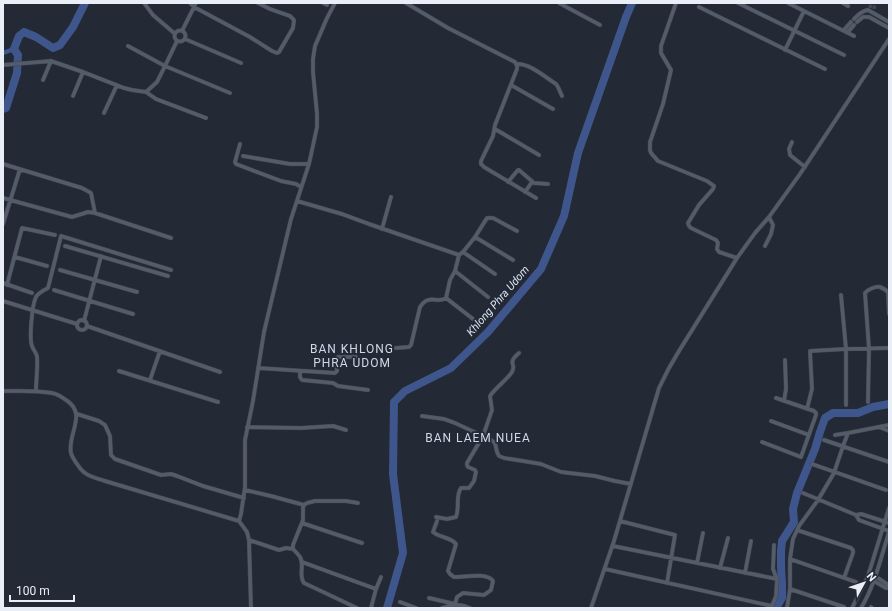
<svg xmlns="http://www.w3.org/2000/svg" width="892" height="611" font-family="Roboto,sans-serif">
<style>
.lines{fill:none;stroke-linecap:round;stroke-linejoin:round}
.canal{stroke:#3e568b;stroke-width:4.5}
.river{stroke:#3e568b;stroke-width:8}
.minor-tunnel{stroke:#414752;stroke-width:3.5;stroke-dasharray:3.5 2;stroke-linecap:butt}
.minor-casing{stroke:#414650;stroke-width:4.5}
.minor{stroke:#545b69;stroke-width:3.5}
.labels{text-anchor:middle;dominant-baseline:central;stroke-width:3.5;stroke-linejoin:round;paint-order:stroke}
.water-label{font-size:11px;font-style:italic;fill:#dbe4f4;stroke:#232935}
.quarter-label{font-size:12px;letter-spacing:1px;fill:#d0d8e9;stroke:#232935}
</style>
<rect width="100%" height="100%" fill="#232935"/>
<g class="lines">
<!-- canal -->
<path class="canal" d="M 3,53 L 14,49"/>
<!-- river -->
<path class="river" d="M 3,109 L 6,108 L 17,73 L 18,55 L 14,49 L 19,36 L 24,32 L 36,37 L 53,48 L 60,45 L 73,27 L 85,3
M 387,608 L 403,553 L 393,474 L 394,402 L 405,391 L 451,368 L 488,332 L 541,269 L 564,216 L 578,153 L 626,17 L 632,3
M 776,608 L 782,598 L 782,584 L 781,567 L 781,551 L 782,541 L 794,522 L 793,509 L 797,493 L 815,449 L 820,432 L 825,418 L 833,413 L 858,413 L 873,407 L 889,404"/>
<!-- minor-tunnel -->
<path class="minor-tunnel" d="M 870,8 L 871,3
M 874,9 L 875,3"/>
<!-- minor casing -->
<g class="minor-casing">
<path id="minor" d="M 144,3 L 153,15 L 174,33
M 190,3 L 194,7 L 250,37 L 272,51 L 277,53 L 279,52 L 293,28 L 294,20 L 290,16 L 270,9 L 258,3
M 323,3 L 327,5
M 406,3 L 448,28 L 515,62 L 517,66 L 517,69 L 495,125 L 493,136 L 481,161 L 481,164 L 484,167 L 536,198
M 559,3 L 600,25
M 676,3 L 661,46 L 661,53 L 671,70 L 663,104 L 650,142 L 650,150 L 651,153 L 658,161 L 707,181 L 714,186 L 713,189 L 699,205 L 688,223 L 689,226 L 691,228 L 716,240 L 718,243 L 717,249 L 719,252 L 737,258
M 738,3 L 844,55
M 788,3 L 854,36
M 843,3 L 848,6
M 699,7 L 825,69
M 854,19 C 858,15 861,11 868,10 L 889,22
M 857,22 L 863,17 L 869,17 L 889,28
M 844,30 L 851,22
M174.5 36a5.5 5.5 0 1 1 11 0a5.5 5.5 0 1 1-11 0Z
M 182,31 L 196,3
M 848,32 L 854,25
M 185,39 L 241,63
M 128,46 L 165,66 L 230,93
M 785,50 L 804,11
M 517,64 C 529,63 545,77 556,84 L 558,87 L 562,96
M 3,65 L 51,61 L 83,72 L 124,88 L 132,90 L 146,92 L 157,82 L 165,66 L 177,41
M 43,80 L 51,61
M 511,85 L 553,109
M 146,92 L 156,99 L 206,118
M 73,96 L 83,72
M 104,113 L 117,85
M 495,129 L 539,155
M 792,142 L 789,149 L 790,155 L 805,167
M 240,144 L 235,162 L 236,164 L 281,181 L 296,184 L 301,187
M 243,156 L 290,164 L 309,164
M 3,164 L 82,188 L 91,193 L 95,213
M 508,182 L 518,170 L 519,170 L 534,183 L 548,184
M 525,192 L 532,182
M 3,198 L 72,217 L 88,212 L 95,213 L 171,238
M 297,201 L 342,214 L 369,224 L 459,255
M 3,224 L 20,169
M 382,229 L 391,197
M 475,237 L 513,260
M 65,246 L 168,276
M 765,246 L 771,234 L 773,225 L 769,217
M 463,252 L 495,274
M 15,257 L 47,266
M 60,270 L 137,292
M 455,271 L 488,297
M 3,283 L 32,293
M 7,285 L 22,228 L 55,235
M 54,290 L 133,314
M 888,292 L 889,314
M 841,295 L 846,349 L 846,405
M 446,298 L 473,319
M 3,301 L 77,324
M77 325a5 5 0 1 1 10 0a5 5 0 1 1-10 0Z
M 84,321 L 101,256
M 87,326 L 220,372
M 396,348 L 409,347 L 411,345 L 420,307 C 429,293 437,304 446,298 L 450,280 L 455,271 L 459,255 L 463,252 L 475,237 L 487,218 L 493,218 L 517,231
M 258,368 L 335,373 L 337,371 L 336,360 L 338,357 L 356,357
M 119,371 L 218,402
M 300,371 L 300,377 L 302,380 L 333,383 L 338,386 L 368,390
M 150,380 L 160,351
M 3,391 C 19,391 36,390 52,393 C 57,394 62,397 66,400 C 88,414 67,434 71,453 C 72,457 75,461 77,464 C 79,467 82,471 85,473 C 90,477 99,479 105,481 L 239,521 L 247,532 L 249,540 L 251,608
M 36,391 C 36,381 38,366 37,357 C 37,353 33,350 32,346 C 29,338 32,305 36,297 C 38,293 44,290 48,288 L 61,236 L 171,270
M 784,401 L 786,389 L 785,360
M 868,402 L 869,349 L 865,293 C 867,290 875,286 880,287 C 883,288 887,291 889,293
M 807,409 L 812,389 L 810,351 L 846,349 L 889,348
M 77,414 L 99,421 L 105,425 L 110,436 L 111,455 L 115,459 L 161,475 L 171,474 L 177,476 L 203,486 L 244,498
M 422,416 L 444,419 L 455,423 L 483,436 L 490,439 L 495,443 L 497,452 L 499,456 L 504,458 L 523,461 L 541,464 L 561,472 L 595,476 L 615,481 L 631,484
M 771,421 L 809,435
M 247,427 L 301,428 L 333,426 L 346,430
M 879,427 L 889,431
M 835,435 L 848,433
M 824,440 L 889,462
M 762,442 L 801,457 L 816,415 L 816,413 L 814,411 L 776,398
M 812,464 L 886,490
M 245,490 L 271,496 L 304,505
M 803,493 L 856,515 L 861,514 L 889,523
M 856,515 L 859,520 L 889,531
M 436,517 L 447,519 L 456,517 C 460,507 455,496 461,488 L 469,488 L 474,481 L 476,472 L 475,470 L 468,467 L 467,465 L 467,463 L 483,436 L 492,410 L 490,396 C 496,387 506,381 512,372 C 517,363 506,364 519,353
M 239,521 L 241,514 L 245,487 L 245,440 L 253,401 L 264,332 L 291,219 L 309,164 L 317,127 L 317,114 L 313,72 L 313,59 L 315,46 L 327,18 L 335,3
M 620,521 L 675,535 L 667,583
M 302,523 L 362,543
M 797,530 L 851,548 L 853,550 L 853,553 L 844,578
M 249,540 L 279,550 L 286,548 L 293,549 L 293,545 L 303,520 L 303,508 L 304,505 L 307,503 L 315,501 L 346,501 L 358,503
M 774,545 L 773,569 L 777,579
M 293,549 C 296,552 298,554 300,557 C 305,565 298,575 304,583 L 357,608
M 790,559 L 856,582
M 302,562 L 376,589 L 381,577
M 697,563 L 703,533
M 720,568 L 728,538
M 605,569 L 772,606 L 776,596 L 777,579 L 613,546
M 869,572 L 887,584 L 889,587
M 745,573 L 751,541
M 867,577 L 886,588 L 889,588
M 790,589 L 844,607
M 429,598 L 455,604 L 457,597 L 463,593 L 484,595 L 491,590 L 493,581 C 487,572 465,577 454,577 L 450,574 L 448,571 L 456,544 C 451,537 440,538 433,532 L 437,521
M 400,602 L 416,608
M 871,607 L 872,608
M 371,608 L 376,589
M 442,608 C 453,605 459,603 470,608
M 591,608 L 614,541 L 659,388 L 669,368 L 679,351 L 737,258 L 755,233 L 769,217 L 800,174 L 889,39
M 787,608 L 790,589 L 790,559 L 793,539 L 799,526 L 818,500 L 834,473 L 843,446 L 848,433 L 889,425
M 852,608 L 868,576 L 889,508
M 861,608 C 875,585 881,557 889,532"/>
</g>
<!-- minor -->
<use href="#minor" class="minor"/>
</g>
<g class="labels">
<!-- water labels -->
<g class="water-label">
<text transform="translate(498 301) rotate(-49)">Khlong Phra Udom</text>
</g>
<!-- quarter labels -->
<g class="quarter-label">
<text x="352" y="349">BAN KHLONG<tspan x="352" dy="14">PHRA UDOM</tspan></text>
<text x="478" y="438">BAN LAEM NUEA</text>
</g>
</g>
<!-- border -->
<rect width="892" height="611" fill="none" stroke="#eaeef6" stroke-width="8"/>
<!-- north arrow -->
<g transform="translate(864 583) rotate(50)" stroke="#232935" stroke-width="3" paint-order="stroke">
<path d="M0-3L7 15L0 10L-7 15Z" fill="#eaeef6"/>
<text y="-6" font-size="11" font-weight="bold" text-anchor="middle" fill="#eaeef6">N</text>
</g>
<!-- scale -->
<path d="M10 595v6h64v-6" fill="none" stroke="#eaeef6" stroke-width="2"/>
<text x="16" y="595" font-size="12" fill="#eaeef6" stroke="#232935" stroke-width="3" paint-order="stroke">100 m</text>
</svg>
